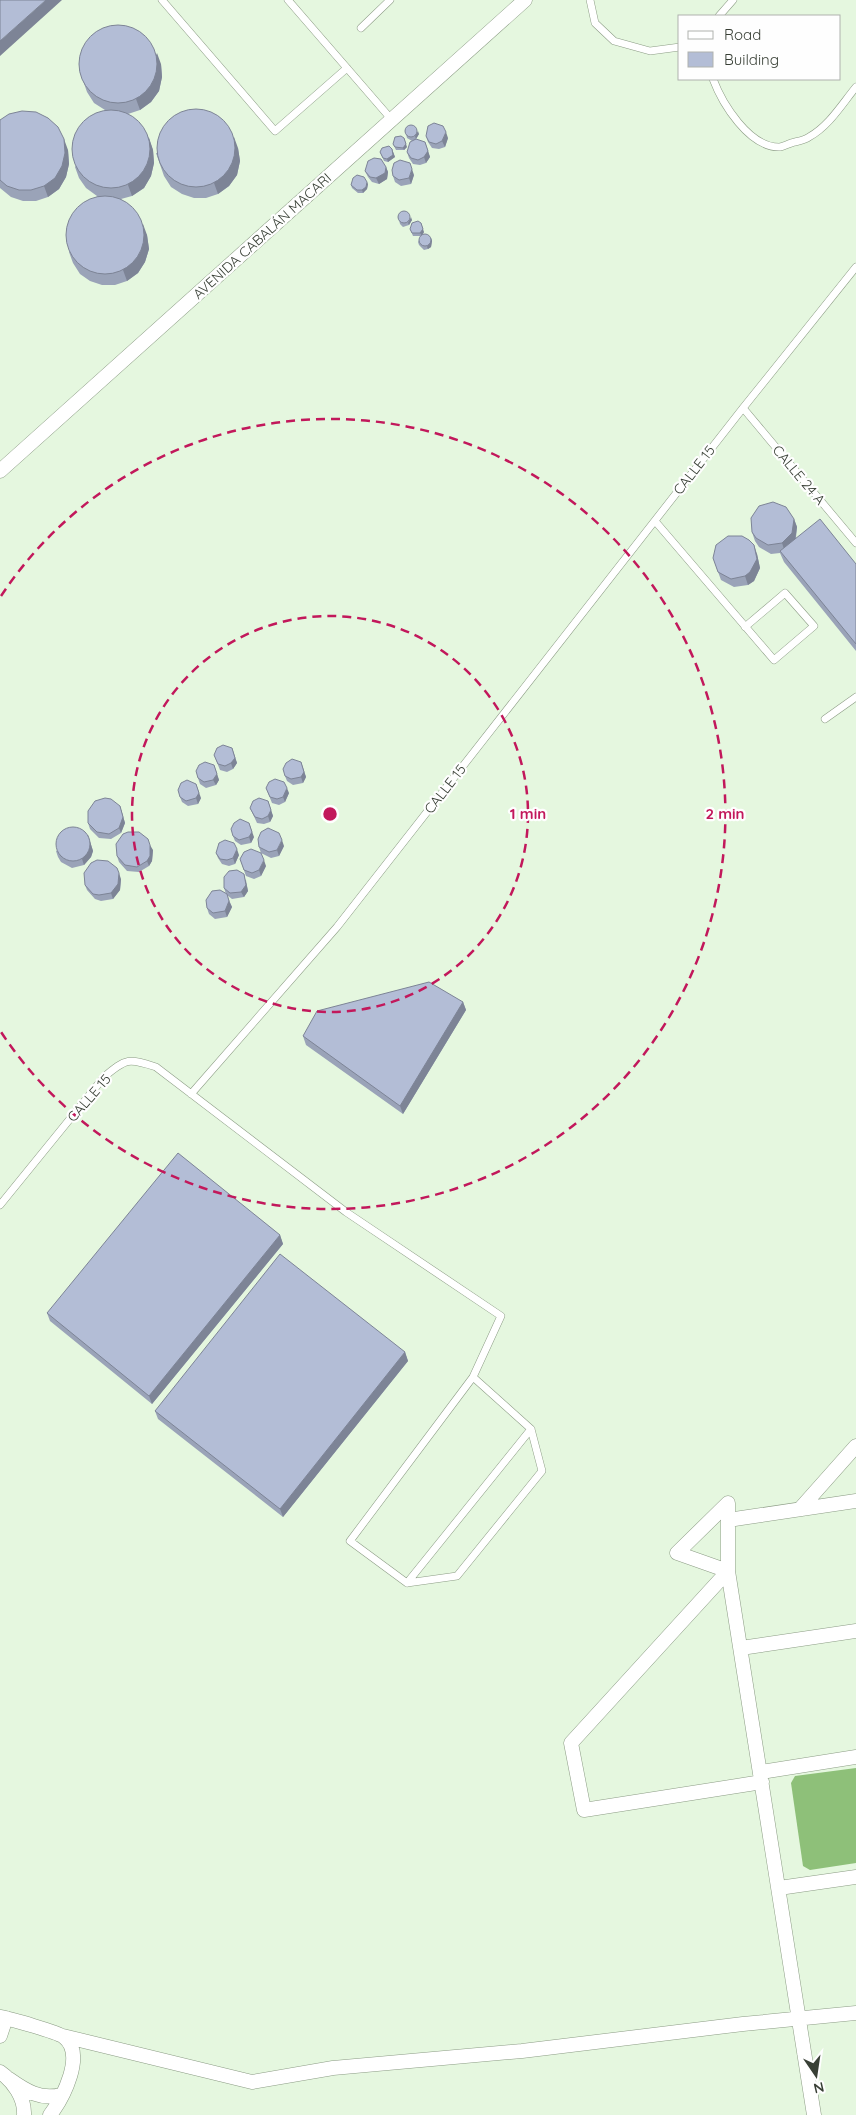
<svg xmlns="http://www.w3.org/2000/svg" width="856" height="2115" font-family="Quicksand,sans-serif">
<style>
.forest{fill:#8ec079}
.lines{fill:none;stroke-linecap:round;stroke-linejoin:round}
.service-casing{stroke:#8c9c85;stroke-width:8}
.minor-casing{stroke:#8c9c85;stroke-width:15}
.service{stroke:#fff;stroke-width:7}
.minor{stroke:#fff;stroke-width:14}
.wall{fill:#9aa3b8}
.shaded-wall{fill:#7d8496}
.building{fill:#b3bdd6;stroke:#7d8496}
.ring{fill:none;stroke:#c2185b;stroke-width:2.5;stroke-dasharray:9 6}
.labels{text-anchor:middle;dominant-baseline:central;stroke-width:4.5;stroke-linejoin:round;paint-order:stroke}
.street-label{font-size:14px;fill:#383f35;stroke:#fefefe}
.centre{fill:#c2185b;stroke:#fefefe;stroke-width:2.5}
.ring-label{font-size:15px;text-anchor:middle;font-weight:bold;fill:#c2185b;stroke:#fefefe;stroke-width:4.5;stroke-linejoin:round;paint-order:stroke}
</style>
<rect width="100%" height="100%" fill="#e5f7df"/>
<!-- forest -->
<path class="forest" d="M 856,1768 L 856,1863 L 810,1870 L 803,1866 L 791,1783 L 795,1776 Z"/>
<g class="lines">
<!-- service casing -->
<g class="service-casing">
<path id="service" d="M 162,0 L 275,131 L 347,68
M 288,0 L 392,120
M 590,0 L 595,23 L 614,41 L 650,51 L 680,47
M 719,16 L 733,0
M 361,28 L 390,0
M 713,79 C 722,103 749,148 780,147 C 784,146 790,143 795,142 C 799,141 805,140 809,137 C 829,126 842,104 856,87
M 743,408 L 856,543
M 655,521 L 774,660 L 814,626 L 785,593 L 745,627
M 825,719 L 856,697
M 191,1094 L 337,927 L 743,408 L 856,267
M 0,1205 L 104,1077 C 126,1058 129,1058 156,1067 L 346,1212 L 501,1316 L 473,1377 L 350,1541 L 407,1583 L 457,1576 L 542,1471 L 531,1429 L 473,1377
M 407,1583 L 531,1429"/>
</g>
<!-- minor casing -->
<g class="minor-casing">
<path id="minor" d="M 0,471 L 525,0
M 728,1503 L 728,1571 L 814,2115
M 800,1509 L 856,1446
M 728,1520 L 856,1501
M 728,1571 L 571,1743 L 584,1810 L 762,1782
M 728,1571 L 677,1553 L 728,1503
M 741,1648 L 856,1631
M 761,1772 L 856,1757
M 779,1888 L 856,1877
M 0,2017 C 11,2019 57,2032 64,2037 C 86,2054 63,2098 50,2115
M 0,2036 L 6,2018
M 63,2036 L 252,2082 L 333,2068 L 522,2051 L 743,2024 L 856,2013
M 0,2072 C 13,2081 25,2098 24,2115
M 9,2079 C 26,2091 40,2100 61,2095"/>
</g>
<!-- service -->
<use href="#service" class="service"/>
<!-- minor -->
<use href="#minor" class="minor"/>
</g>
<!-- wall -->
<path class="wall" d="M 161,64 L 162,77 L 159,91 L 151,102 L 140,110 L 128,114 L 149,138 L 153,150 L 154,163 L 151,176 L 144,188 L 132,196 L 121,199 L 147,235 L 149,249 L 145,262 L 138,273 L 127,281 L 115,285 L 102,285 L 90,281 L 80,274 L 73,263 L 69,252 L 97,196 L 86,188 L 79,178 L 75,167 L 105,110 L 94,103 L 87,92 L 79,69 Z
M 0,120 L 68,150 L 69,164 L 66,177 L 59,189 L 48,197 L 36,201 L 23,201 L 11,197 L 0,188 Z
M 405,130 L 419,134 L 416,139 L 427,148 L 430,157 L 426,163 L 420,165 L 413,164 L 409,158 L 407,152 L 412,141 L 407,138 Z
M 426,136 L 448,138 L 445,147 L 439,149 L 432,148 L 428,142 Z
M 393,144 L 407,147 L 404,150 L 396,150 Z
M 238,148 L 240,161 L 237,175 L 229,186 L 218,194 L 206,198 L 194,198 L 182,194 L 171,187 L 164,176 L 156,153 Z
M 380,152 L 393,152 L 395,157 L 388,162 L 384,161 Z
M 386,167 L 388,172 L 387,179 L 379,184 L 372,182 L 368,177 L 365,171 Z
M 414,175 L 411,184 L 401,186 L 395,182 L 393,176 Z
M 368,184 L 367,189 L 363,193 L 358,193 L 352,188 L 351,185 Z
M 398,216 L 412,220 L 409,225 L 403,227 L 400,224 Z
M 410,229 L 424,232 L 422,234 L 431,238 L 432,241 L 431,247 L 428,249 L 424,250 L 419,245 L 418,242 L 421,236 L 413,236 Z
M 794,519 L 797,527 L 796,538 L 856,564 L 856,651 L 784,562 L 780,553 L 771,554 L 759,547 L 755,541 L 752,532 Z
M 757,554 L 760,568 L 754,581 L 748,585 L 734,587 L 721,580 L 713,558 Z
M 232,748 L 237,763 L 233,769 L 227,772 L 220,770 L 214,755 Z
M 301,762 L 306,777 L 303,783 L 293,785 L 287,781 L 285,776 Z
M 216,771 L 219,780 L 216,785 L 206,788 L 200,784 L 198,778 Z
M 266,788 L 289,793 L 285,802 L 279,805 L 272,803 Z
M 180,797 L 201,798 L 198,804 L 188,806 L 182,802 Z
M 268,801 L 273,816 L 270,822 L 264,824 L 257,823 L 250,808 Z
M 120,806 L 125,823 L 121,833 L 111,839 L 99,838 L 90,829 L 88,823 Z
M 88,835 L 93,851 L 91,857 L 84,865 L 72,868 L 61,862 L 58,857 L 56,851 Z
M 233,836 L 254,837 L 251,843 L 241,845 L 235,841 Z
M 284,846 L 279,856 L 271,858 L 261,853 L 259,847 Z
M 153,850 L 152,861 L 149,866 L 139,872 L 127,871 L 119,862 L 117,856 Z
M 216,853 L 239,855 L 235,864 L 229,866 L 222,864 L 218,858 Z
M 240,859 L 266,866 L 261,876 L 254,879 L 246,876 Z
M 121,879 L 120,890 L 113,899 L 101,901 L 95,899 L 87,890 L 85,885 Z
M 246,880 L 248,891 L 244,897 L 232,899 L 227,895 L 232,907 L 227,917 L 215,919 L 209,914 L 207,908 L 226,894 L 224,888 Z
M 463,1002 L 466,1010 L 403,1114 L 306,1045 L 303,1036 Z
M 280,1235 L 283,1244 L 152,1404 L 50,1321 L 47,1313 Z
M 405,1352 L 408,1361 L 283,1517 L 158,1419 L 155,1411 Z"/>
<!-- shaded-wall -->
<path class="shaded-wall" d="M 46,0 L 62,0 L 0,56 L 0,41 Z
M 157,53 L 161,64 L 162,77 L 159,91 L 151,102 L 140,110 L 136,99 Z
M 418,131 L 419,134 L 416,139 L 415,136 Z
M 446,132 L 448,138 L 445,147 L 442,141 Z
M 234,137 L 238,148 L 240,161 L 237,175 L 229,186 L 218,194 L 214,183 Z
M 149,138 L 153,150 L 154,163 L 151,176 L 144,188 L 132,196 L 128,185 Z
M 404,138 L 407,147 L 404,150 L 403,148 Z
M 64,139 L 68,150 L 69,164 L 66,177 L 59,189 L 48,197 L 44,186 Z
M 425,142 L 430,157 L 426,163 L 424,157 Z
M 392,149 L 395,157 L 388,162 L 387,159 Z
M 386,167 L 388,172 L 387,179 L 379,184 L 376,178 Z
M 412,169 L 414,175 L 411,184 L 409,178 Z
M 367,182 L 368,184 L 367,189 L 363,193 L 362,190 Z
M 411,217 L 412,220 L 409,225 L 408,223 Z
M 421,223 L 424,232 L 422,236 L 420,233 Z
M 143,224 L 147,235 L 149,249 L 145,262 L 138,273 L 127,281 L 123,270 Z
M 431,238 L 432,241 L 431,247 L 428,249 L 427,247 Z
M 794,519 L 797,527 L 795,541 L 785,552 L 782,543 Z
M 754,545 L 757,554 L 760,568 L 754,581 L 748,585 L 745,576 Z
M 232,748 L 237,763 L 233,769 L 231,763 Z
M 301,762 L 306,777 L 303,783 L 301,777 Z
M 214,765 L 219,780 L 216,785 L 213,780 Z
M 196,784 L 201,798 L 198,804 L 196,798 Z
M 287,788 L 289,793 L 285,802 L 283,797 Z
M 268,801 L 273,816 L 270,822 L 268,816 Z
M 120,806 L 125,823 L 121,833 L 119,828 Z
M 249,823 L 254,837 L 251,843 L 249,837 Z
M 88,835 L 93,851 L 91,857 L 84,865 L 82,859 Z
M 282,840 L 284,846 L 279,856 L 277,850 Z
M 150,845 L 153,850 L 152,861 L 149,866 L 147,861 Z
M 237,849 L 239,855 L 235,864 L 233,858 Z
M 264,860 L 266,866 L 261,876 L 259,870 Z
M 119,873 L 121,879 L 120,890 L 113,899 L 111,893 Z
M 244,874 L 248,891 L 244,897 L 241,892 Z
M 229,901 L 232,907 L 227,917 L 225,911 Z
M 463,1002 L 466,1010 L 403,1114 L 400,1106 Z
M 280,1235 L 283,1244 L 152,1404 L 149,1396 Z
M 405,1352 L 408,1361 L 283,1517 L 280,1509 Z"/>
<!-- building -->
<path class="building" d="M 0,0 L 46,0 L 0,41 Z
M79 64a39 39 0 1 1 78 0a39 39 0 1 1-78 0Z
M157 148a39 39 0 1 1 78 0a39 39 0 1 1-78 0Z
M72 149a39 39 0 1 1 78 0a39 39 0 1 1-78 0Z
M 22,111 L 36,112 L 48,118 L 58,127 L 64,139 L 65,153 L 62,166 L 55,178 L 44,186 L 31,190 L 19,190 L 7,186 L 0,180 L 0,120 L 9,114 Z
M 434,123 L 443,126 L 446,132 L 442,141 L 436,144 L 429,142 L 426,136 L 428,126 Z
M405 131a6 6 0 1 1 12 0a6 6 0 1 1-12 0Z
M 401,136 L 404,138 L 406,144 L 403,148 L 395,147 L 393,144 L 395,137 Z
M 416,139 L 425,142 L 428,151 L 424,157 L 418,160 L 411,158 L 407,152 L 410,142 Z
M 389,146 L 392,149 L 393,155 L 387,159 L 383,158 L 380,152 L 382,148 Z
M 374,158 L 381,159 L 386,167 L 385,173 L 376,178 L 370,177 L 365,171 L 368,161 Z
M 400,160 L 410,163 L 412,169 L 409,178 L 399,180 L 393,176 L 392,170 L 394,163 Z
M 357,175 L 364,177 L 367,182 L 366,187 L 362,190 L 357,190 L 351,185 L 353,178 Z
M66 235a39 39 0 1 1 78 0a39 39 0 1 1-78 0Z
M398 217a6 6 0 1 1 12 0a6 6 0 1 1-12 0Z
M 418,221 L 421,223 L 423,229 L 420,233 L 412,233 L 410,229 L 412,223 Z
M419 240a6 6 0 1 1 12 0a6 6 0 1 1-12 0Z
M 773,502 L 786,507 L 794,519 L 792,533 L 782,543 L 768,545 L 756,538 L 752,532 L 751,518 L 759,506 Z
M 820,519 L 856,564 L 856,644 L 780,551 Z
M 728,536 L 742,536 L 749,540 L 754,545 L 757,559 L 750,572 L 745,576 L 731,579 L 718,572 L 713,558 L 716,545 Z
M 223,745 L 232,748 L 235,758 L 231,763 L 225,766 L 218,764 L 214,755 L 217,748 Z
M 292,759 L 301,762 L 304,772 L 301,777 L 291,779 L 285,776 L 283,769 L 286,763 Z
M 205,762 L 214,765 L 217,774 L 213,780 L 204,782 L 198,778 L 196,771 L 199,765 Z
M 275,779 L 284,782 L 287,788 L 283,797 L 277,799 L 270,797 L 266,788 L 269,782 Z
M 187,780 L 196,784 L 199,793 L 196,798 L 186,801 L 180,797 L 178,790 L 181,783 Z
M 105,798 L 111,799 L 120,806 L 123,817 L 119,828 L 109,834 L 97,832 L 88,823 L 88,811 L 95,801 Z
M 259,798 L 268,801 L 271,810 L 268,816 L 262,819 L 255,817 L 250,808 L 253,801 Z
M 240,819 L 249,823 L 252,832 L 249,837 L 239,840 L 233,836 L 231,829 L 234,823 Z
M56 844a17 17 0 1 1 34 0a17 17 0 1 1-34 0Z
M 268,828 L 279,833 L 282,840 L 277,850 L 269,852 L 259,847 L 258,839 L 261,832 Z
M 128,832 L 139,832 L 148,839 L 150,845 L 150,856 L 147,861 L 137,867 L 125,865 L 117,856 L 116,844 L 123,834 Z
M 225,840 L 234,843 L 237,849 L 233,858 L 227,860 L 220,859 L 216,853 L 219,843 Z
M 251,849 L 261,853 L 264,860 L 259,870 L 252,873 L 244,870 L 240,859 L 244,852 Z
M 97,860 L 108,861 L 117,868 L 119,873 L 118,884 L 111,893 L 99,895 L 93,894 L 85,885 L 84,873 L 91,863 Z
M 237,870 L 244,874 L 246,885 L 241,892 L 230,893 L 224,888 L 224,877 L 229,871 Z
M 220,890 L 227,894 L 229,901 L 225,911 L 213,913 L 207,908 L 206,900 L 212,891 Z
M 429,982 L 463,1002 L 400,1106 L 303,1036 L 317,1011 Z
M 178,1153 L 280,1235 L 149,1396 L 47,1313 Z
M 280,1254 L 405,1352 L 280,1509 L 155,1411 Z"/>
<!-- distance rings -->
<g class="ring">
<circle cx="330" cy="814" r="198"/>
<path d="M1 596A395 395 0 1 1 1 1032"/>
</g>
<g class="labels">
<!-- street labels -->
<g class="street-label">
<text transform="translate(262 236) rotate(-42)">AVENIDA CABALÁN MACARI</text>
<text transform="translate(694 470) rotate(-52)">CALLE 15</text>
<text transform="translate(799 475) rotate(50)">CALLE 24 A</text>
<text transform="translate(445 789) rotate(-52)">CALLE 15</text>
<text transform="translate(89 1098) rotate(-49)">CALLE 15</text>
</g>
</g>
<circle cx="330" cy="814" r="8" class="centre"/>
<g class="ring-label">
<text x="528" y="819">1 min</text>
<text x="725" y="819">2 min</text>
</g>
<!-- legend -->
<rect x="678" y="15" width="162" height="65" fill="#fefefe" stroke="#afb2ae"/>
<rect x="688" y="31" width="25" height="8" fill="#ffffff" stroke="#afb2ae"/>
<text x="724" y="40" font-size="15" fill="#383f35">Road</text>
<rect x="688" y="52" width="25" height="15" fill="#b3bdd6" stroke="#afb2ae"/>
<text x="724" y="65" font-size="15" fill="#383f35">Building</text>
<!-- north arrow -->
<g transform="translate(816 2075) rotate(167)" stroke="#fefefe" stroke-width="4" paint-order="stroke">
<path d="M0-4L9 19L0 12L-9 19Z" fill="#383f35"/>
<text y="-8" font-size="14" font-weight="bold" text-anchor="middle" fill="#383f35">N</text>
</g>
</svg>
